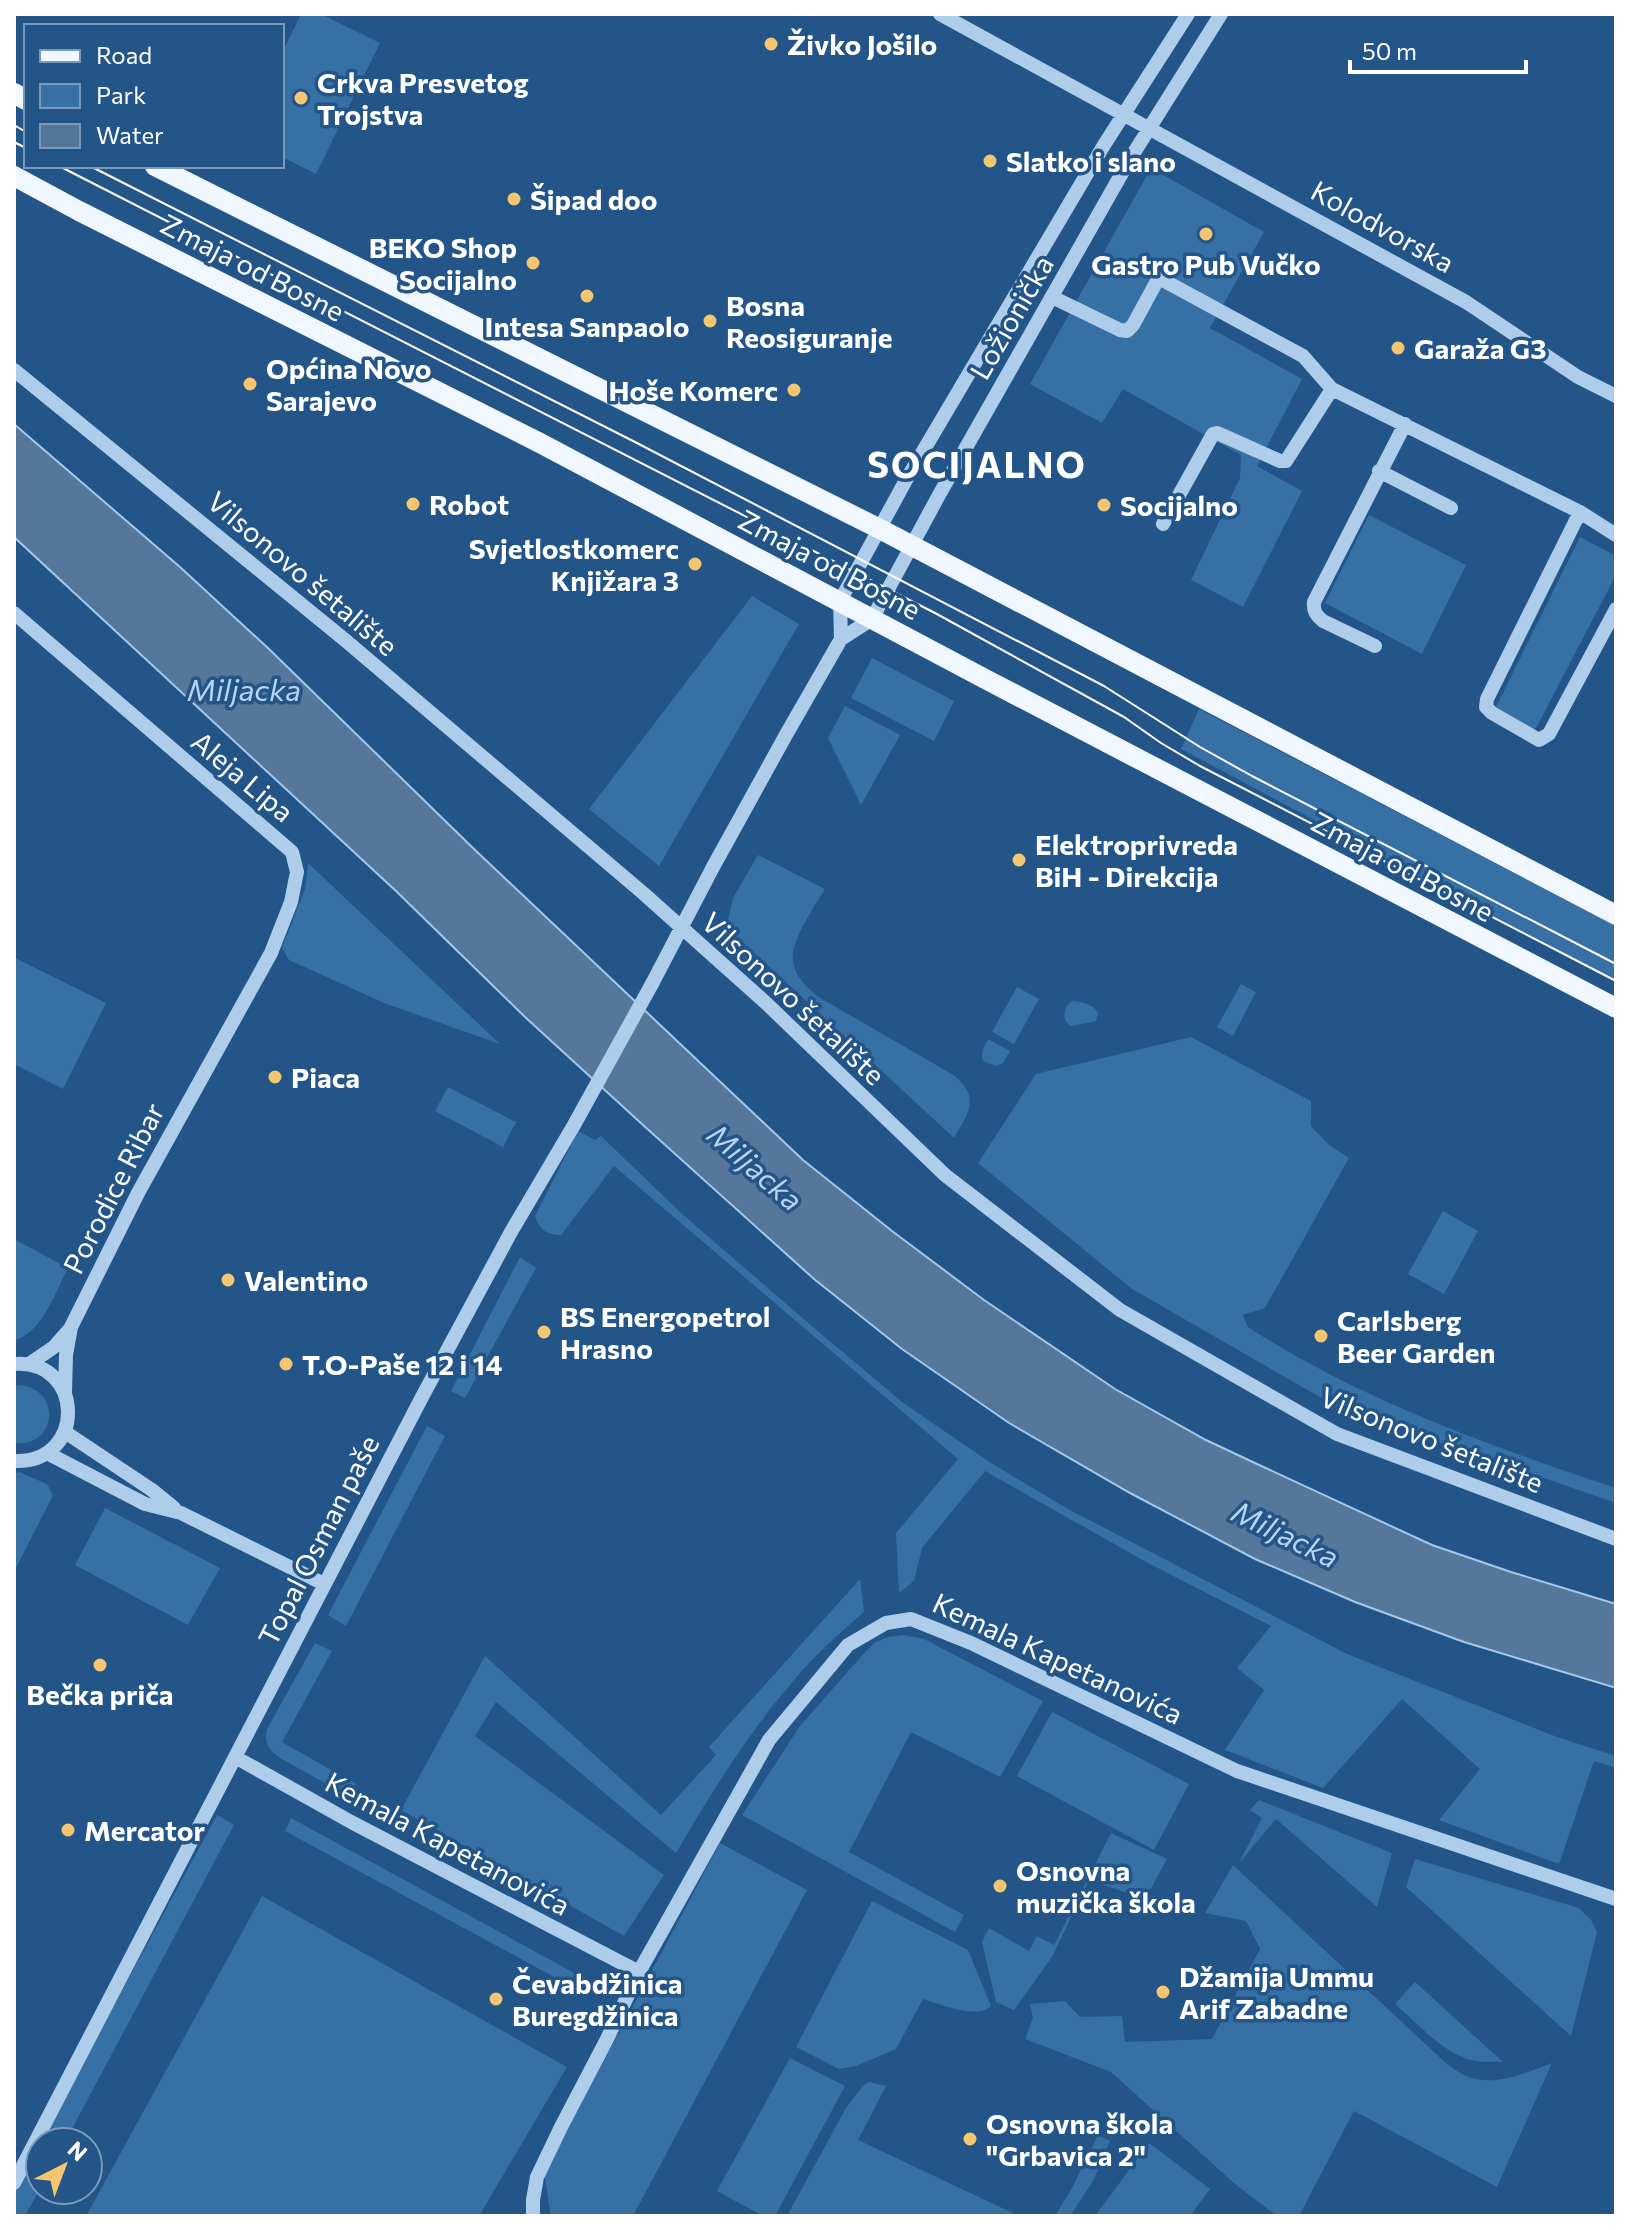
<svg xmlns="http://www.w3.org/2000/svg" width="1630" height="2230" font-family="Commissioner,sans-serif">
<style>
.green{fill:#3770a5}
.water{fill:#55779b;stroke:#a2c8eb;stroke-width:2}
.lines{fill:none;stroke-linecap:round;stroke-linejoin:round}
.minor{stroke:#aecdea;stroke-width:14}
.major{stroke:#f1f7fe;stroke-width:20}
.tram{stroke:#fff;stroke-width:2}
.poi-dot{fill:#f5c670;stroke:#235588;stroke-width:3}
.labels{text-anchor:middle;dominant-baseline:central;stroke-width:7;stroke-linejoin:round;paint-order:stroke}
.poi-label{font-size:28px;font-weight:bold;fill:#fff;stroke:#235588;text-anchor:start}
.street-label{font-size:28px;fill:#fff;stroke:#235588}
.water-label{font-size:30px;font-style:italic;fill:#b9d6f1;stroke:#235588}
.district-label{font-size:36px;font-weight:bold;letter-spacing:2px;fill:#fff;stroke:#235588}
</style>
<rect width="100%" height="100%" fill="#235588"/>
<!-- green -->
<path class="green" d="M 301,14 L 321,14 L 380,43 L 316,174 L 282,157 L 282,53 Z
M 1151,168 L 1264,232 L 1210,328 L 1302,379 L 1257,466 L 1302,491 L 1243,607 L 1191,580 L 1240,478 L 1241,455 L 1123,389 L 1102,423 L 1030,384 Z
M 1369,515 L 1466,565 L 1422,654 L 1325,603 Z
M 1580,537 L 1616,556 L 1616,575 L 1535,730 L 1495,709 Z
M 752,596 L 799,624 L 659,866 L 589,809 Z
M 872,658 L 954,701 L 934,741 L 851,698 Z
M 845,706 L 900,735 L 861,805 L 828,738 Z
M 1199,709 L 1616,926 L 1616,981 L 1181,749 Z
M 758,855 L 825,889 C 814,908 787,944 794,966 C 797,978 808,988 817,996 L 955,1076 C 981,1099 968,1113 954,1138 L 735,935 L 727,924 L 733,898 Z
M 308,863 L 500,1044 L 384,1003 L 289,960 L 282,948 L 305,889 Z
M 15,958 L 106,1003 L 63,1089 L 14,1064 Z
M 1241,984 L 1256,992 L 1233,1036 L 1217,1027 Z
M 1017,987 L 1039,999 L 1014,1044 L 992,1032 Z
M 1072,1001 C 1082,1002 1093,1004 1098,1013 L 1096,1021 L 1071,1026 C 1061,1021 1063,1007 1072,1001 Z
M 1191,1037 L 1311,1101 L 1311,1126 L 1329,1145 L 1349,1158 L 1265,1308 L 1243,1315 L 1248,1327 C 1360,1400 1490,1446 1616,1488 L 1616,1503 L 1337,1407 L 1132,1289 L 978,1163 L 1036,1074 Z
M 988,1039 L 1010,1051 L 1003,1063 L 996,1066 L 983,1061 C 980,1052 984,1047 988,1039 Z
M 448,1087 L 516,1122 L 503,1147 L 435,1111 Z
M 578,1131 L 595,1140 L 601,1136 L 681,1213 L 813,1327 L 902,1402 L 991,1463 L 1068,1509 L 1347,1654 L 1557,1737 L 1616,1756 L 1616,1768 L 1594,1761 L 1559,1864 L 1439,1820 L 1480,1769 L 1402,1699 L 1323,1788 L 1225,1750 L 1264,1690 L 1237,1668 L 1271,1626 L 1148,1563 L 985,1471 L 922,1548 L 914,1581 L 899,1593 L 896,1533 L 958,1459 L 614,1166 L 561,1235 C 546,1234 540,1231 535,1216 Z
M 1443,1211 L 1478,1231 L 1444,1294 L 1408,1274 Z
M 14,1239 L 68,1268 C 56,1291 41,1335 14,1340 Z
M 520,1257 L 536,1268 L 465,1398 L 451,1391 Z
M 19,1385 C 63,1389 57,1448 14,1443 L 14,1386 Z
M 427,1426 L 445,1436 L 346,1626 L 328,1615 Z
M 19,1472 L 47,1484 L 53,1495 L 14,1572 L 14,1474 Z
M 105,1508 L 220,1568 L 188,1625 L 75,1565 Z
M 860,1579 L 864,1612 C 838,1634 812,1658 790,1685 C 746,1736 710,1795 676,1853 L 496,1702 L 475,1736 L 664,1875 L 624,1936 L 401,1810 L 485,1656 L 661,1815 L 716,1755 L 709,1747 Z
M 904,1635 L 924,1639 L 1043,1701 L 1000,1777 L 911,1732 L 849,1852 L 964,1915 L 955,1932 L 742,1815 L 800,1726 L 859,1659 L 874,1643 L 888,1637 Z
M 315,1643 L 332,1651 L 282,1742 L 356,1784 L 350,1797 L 280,1758 C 268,1749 264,1743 267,1729 Z
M 1052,1712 L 1189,1784 L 1154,1850 L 1017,1776 Z
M 1259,1800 L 1392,1853 L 1377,1907 L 1276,1819 L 1239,1863 L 1262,1818 L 1250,1810 Z
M 217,1815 L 234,1825 L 65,2142 L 40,2142 Z
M 291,1818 L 587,1980 L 582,1992 L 285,1831 Z
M 1111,1833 L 1167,1859 L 1145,1899 L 1089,1880 L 1052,1957 L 1014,2010 L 996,2002 L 982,1942 L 989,1928 L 1029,1951 L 1037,1936 L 1054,1945 Z
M 720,1843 L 807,1890 L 633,2216 L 551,2216 L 544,2173 Z
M 1415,1859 L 1579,1908 L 1591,1920 L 1597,1932 L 1571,2036 L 1406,1887 Z
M 1233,1865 L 1447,2064 C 1454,2069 1462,2075 1469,2077 C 1495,2087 1528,2072 1552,2063 L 1497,2187 L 1354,2111 L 1299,2216 L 1277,2216 L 1235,2184 L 1111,2072 L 1025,2039 L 1033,2018 L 1030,2004 L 1065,2001 L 1080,2017 L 1122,2016 L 1125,2042 L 1212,2039 L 1260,1949 L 1246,1921 L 1205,1913 Z
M 262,1896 L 567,2067 L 479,2216 L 86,2216 Z
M 872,1901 L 968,1950 L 991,2006 C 978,2020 939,2004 923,1999 L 896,2049 L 856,2066 L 839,2069 L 796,2047 Z
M 1415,1982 L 1503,2062 C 1493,2061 1480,2063 1471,2060 C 1442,2052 1417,2023 1395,2004 Z
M 790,2058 L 845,2086 L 775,2216 L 763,2216 L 717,2191 Z
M 869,2082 L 886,2086 L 858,2140 L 1019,2216 L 787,2216 L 846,2108 L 863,2086 Z
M 1098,2135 L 1110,2141 L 1093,2181 L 1070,2216 L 1055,2216 L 1072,2188 Z
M 40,2143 L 40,2189 L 25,2216 L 14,2216 L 14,2191 Z
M 1149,2143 L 1210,2189 L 1190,2216 L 1095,2216 Z"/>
<!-- water -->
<path class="water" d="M 14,424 L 180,567 L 269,649 L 474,849 L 803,1160 L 892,1231 L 984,1300 L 1115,1389 L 1206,1440 L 1257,1464 L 1432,1545 L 1511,1572 L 1616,1604 L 1616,1688 L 1464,1642 L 1355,1602 L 1255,1559 L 1130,1493 L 1009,1423 L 902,1349 L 814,1279 L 643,1125 L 525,1017 L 397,892 L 14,537 Z"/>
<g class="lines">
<!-- minor -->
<path class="minor" d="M 940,14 L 1466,302 L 1578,377 L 1616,396
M 1052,297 L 1120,330 L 1127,331 L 1133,325 L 1157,281 L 1161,279 L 1303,356 L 1332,389 L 1580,512 L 1616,535
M 14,370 L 345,640 L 643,893 L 766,1003 L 945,1175 L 1120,1310 L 1337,1434 L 1616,1539
M 1379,471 L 1451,508
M 1580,512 L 1487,699 L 1486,707 L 1492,713 L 1539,740 L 1549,734 L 1616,609
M 1163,524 L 1213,434 L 1217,433 L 1280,461 L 1286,461 L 1332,389
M 14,613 L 292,852 L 297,872 L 291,902 L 271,953 L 138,1193 L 71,1327 L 66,1355 L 65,1392
M 841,639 L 840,601 L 906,480 L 1104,145 L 1188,14
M 1375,646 L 1323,621 C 1316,615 1313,611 1314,602 L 1405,424
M 14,1364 C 85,1359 87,1464 14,1461
M 29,1364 L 54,1347 L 69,1330
M 65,1432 L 152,1490 L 174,1508
M 47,1453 L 145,1504 L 181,1513 L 324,1584
M 235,1757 L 353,1823 L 639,1972
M 14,2183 L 422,1397 L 511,1232 L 574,1125 L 653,982 L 713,867 L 787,733 L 841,639 L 872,619 L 939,495 L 1130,159 L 1221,14
M 533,2216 L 533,2200 L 537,2177 L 561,2127 L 606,2041 L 639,1972 L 769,1740 L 848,1645 L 886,1623 L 911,1619 L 971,1643 L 1237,1771 L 1616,1899"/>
<!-- major -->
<path class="major" d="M 14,93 L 26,100
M 155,166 L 880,529 L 1616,915
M 14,176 L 79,211 L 540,443 L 989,681 L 1616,1008"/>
<!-- tram -->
<path class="tram" d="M 14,125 L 26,132
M 14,142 L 26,148
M 59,166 L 935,613 L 1124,717 L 1161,743 L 1200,766 L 1616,981
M 90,166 L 635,442 L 1104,686 L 1200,747 L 1252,776 L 1616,964"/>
</g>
<!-- markers -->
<g class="poi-dot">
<circle cx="771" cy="44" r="8"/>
<circle cx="301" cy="98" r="8"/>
<circle cx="990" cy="161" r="8"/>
<circle cx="514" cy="199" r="8"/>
<circle cx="1206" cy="234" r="8"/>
<circle cx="533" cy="263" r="8"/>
<circle cx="587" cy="296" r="8"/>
<circle cx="710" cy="321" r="8"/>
<circle cx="1398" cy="348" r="8"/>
<circle cx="250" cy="384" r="8"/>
<circle cx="794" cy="390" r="8"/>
<circle cx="413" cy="504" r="8"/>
<circle cx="1104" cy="505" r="8"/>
<circle cx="695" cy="564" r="8"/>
<circle cx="1019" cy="860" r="8"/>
<circle cx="275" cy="1077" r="8"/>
<circle cx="228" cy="1280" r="8"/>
<circle cx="544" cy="1332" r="8"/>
<circle cx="1321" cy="1336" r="8"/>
<circle cx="286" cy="1364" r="8"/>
<circle cx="100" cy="1665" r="8"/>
<circle cx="68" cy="1830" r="8"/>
<circle cx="1000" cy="1886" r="8"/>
<circle cx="1163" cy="1992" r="8"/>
<circle cx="496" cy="1999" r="8"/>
<circle cx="970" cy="2139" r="8"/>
</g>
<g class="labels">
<!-- poi labels -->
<g class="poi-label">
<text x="787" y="44">Živko Jošilo</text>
<text x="317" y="82">Crkva Presvetog<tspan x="317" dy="32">Trojstva</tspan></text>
<text x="1006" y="161">Slatko i slano</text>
<text x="530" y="199">Šipad doo</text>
<text x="517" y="247" text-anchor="end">BEKO Shop<tspan x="517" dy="32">Socijalno</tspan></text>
<text x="1206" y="264" text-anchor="middle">Gastro Pub Vučko</text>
<text x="726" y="305">Bosna<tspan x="726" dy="32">Reosiguranje</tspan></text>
<text x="587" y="326" text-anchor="middle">Intesa Sanpaolo</text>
<text x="1414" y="348">Garaža G3</text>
<text x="266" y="368">Općina Novo<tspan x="266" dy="32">Sarajevo</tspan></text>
<text x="778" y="390" text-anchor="end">Hoše Komerc</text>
<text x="429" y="504">Robot</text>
<text x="1120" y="505">Socijalno</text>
<text x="679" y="548" text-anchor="end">Svjetlostkomerc<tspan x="679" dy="32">Knjižara 3</tspan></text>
<text x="1035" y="844">Elektroprivreda<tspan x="1035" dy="32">BiH - Direkcija</tspan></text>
<text x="291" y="1077">Piaca</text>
<text x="244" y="1280">Valentino</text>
<text x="560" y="1316">BS Energopetrol<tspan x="560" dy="32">Hrasno</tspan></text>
<text x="1337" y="1320">Carlsberg<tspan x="1337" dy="32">Beer Garden</tspan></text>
<text x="302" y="1364">T.O-Paše 12 i 14</text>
<text x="100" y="1694" text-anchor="middle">Bečka priča</text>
<text x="84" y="1830">Mercator</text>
<text x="1016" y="1870">Osnovna<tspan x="1016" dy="32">muzička škola</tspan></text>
<text x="1179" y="1976">Džamija Ummu<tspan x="1179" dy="32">Arif Zabadne</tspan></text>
<text x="512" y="1983">Čevabdžinica<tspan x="512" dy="32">Buregdžinica</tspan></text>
<text x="986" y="2123">Osnovna škola<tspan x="986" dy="32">"Grbavica 2"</tspan></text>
</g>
<!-- street labels -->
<g class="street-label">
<text transform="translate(1383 226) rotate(29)">Kolodvorska</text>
<text transform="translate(253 267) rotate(27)">Zmaja od Bosne</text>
<text transform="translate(1011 317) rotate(-60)">Ložionička</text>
<text transform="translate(830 564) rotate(28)">Zmaja od Bosne</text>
<text transform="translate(303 573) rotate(40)">Vilsonovo šetalište</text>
<text transform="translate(243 776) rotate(40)">Aleja Lipa</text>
<text transform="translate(1403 866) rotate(28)">Zmaja od Bosne</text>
<text transform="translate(794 998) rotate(43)">Vilsonovo šetalište</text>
<text transform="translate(113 1188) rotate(-63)">Porodice Ribar</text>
<text transform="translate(1432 1439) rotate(22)">Vilsonovo šetalište</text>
<text transform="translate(318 1540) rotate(-63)">Topal Osman paše</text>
<text transform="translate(1058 1658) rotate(25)">Kemala Kapetanovića</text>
<text transform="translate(448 1843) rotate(28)">Kemala Kapetanovića</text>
</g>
<!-- water labels -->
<g class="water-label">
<text x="244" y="688">Miljacka</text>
<text transform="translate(756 1166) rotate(41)">Miljacka</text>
<text transform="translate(1286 1533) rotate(26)">Miljacka</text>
</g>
<!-- district labels -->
<g class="district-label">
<text x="977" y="463">SOCIJALNO</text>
</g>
</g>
<!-- border -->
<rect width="1630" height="2230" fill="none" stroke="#ffffff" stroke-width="32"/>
<!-- legend -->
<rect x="24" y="24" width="260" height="144" fill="#235588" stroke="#7b99b8" stroke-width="2"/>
<rect x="40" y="50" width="40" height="12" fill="#f1f7fe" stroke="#7b99b8" stroke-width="2"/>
<text x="96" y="64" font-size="24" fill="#ffffff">Road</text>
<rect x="40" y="84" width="40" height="24" fill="#3770a5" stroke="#7b99b8" stroke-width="2"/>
<text x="96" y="104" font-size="24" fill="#ffffff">Park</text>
<rect x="40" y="124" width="40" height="24" fill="#55779b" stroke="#7b99b8" stroke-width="2"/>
<text x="96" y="144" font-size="24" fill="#ffffff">Water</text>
<!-- north arrow -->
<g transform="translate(64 2166) rotate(42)"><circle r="38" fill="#235588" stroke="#7b99b8" stroke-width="2"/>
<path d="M0-6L14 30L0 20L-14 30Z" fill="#f5c670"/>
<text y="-12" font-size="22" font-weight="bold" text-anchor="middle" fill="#ffffff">N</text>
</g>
<!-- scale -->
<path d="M1350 60v12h176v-12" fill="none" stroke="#ffffff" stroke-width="4"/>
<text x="1362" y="60" font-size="24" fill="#ffffff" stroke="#235588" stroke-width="6" paint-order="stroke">50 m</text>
</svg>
